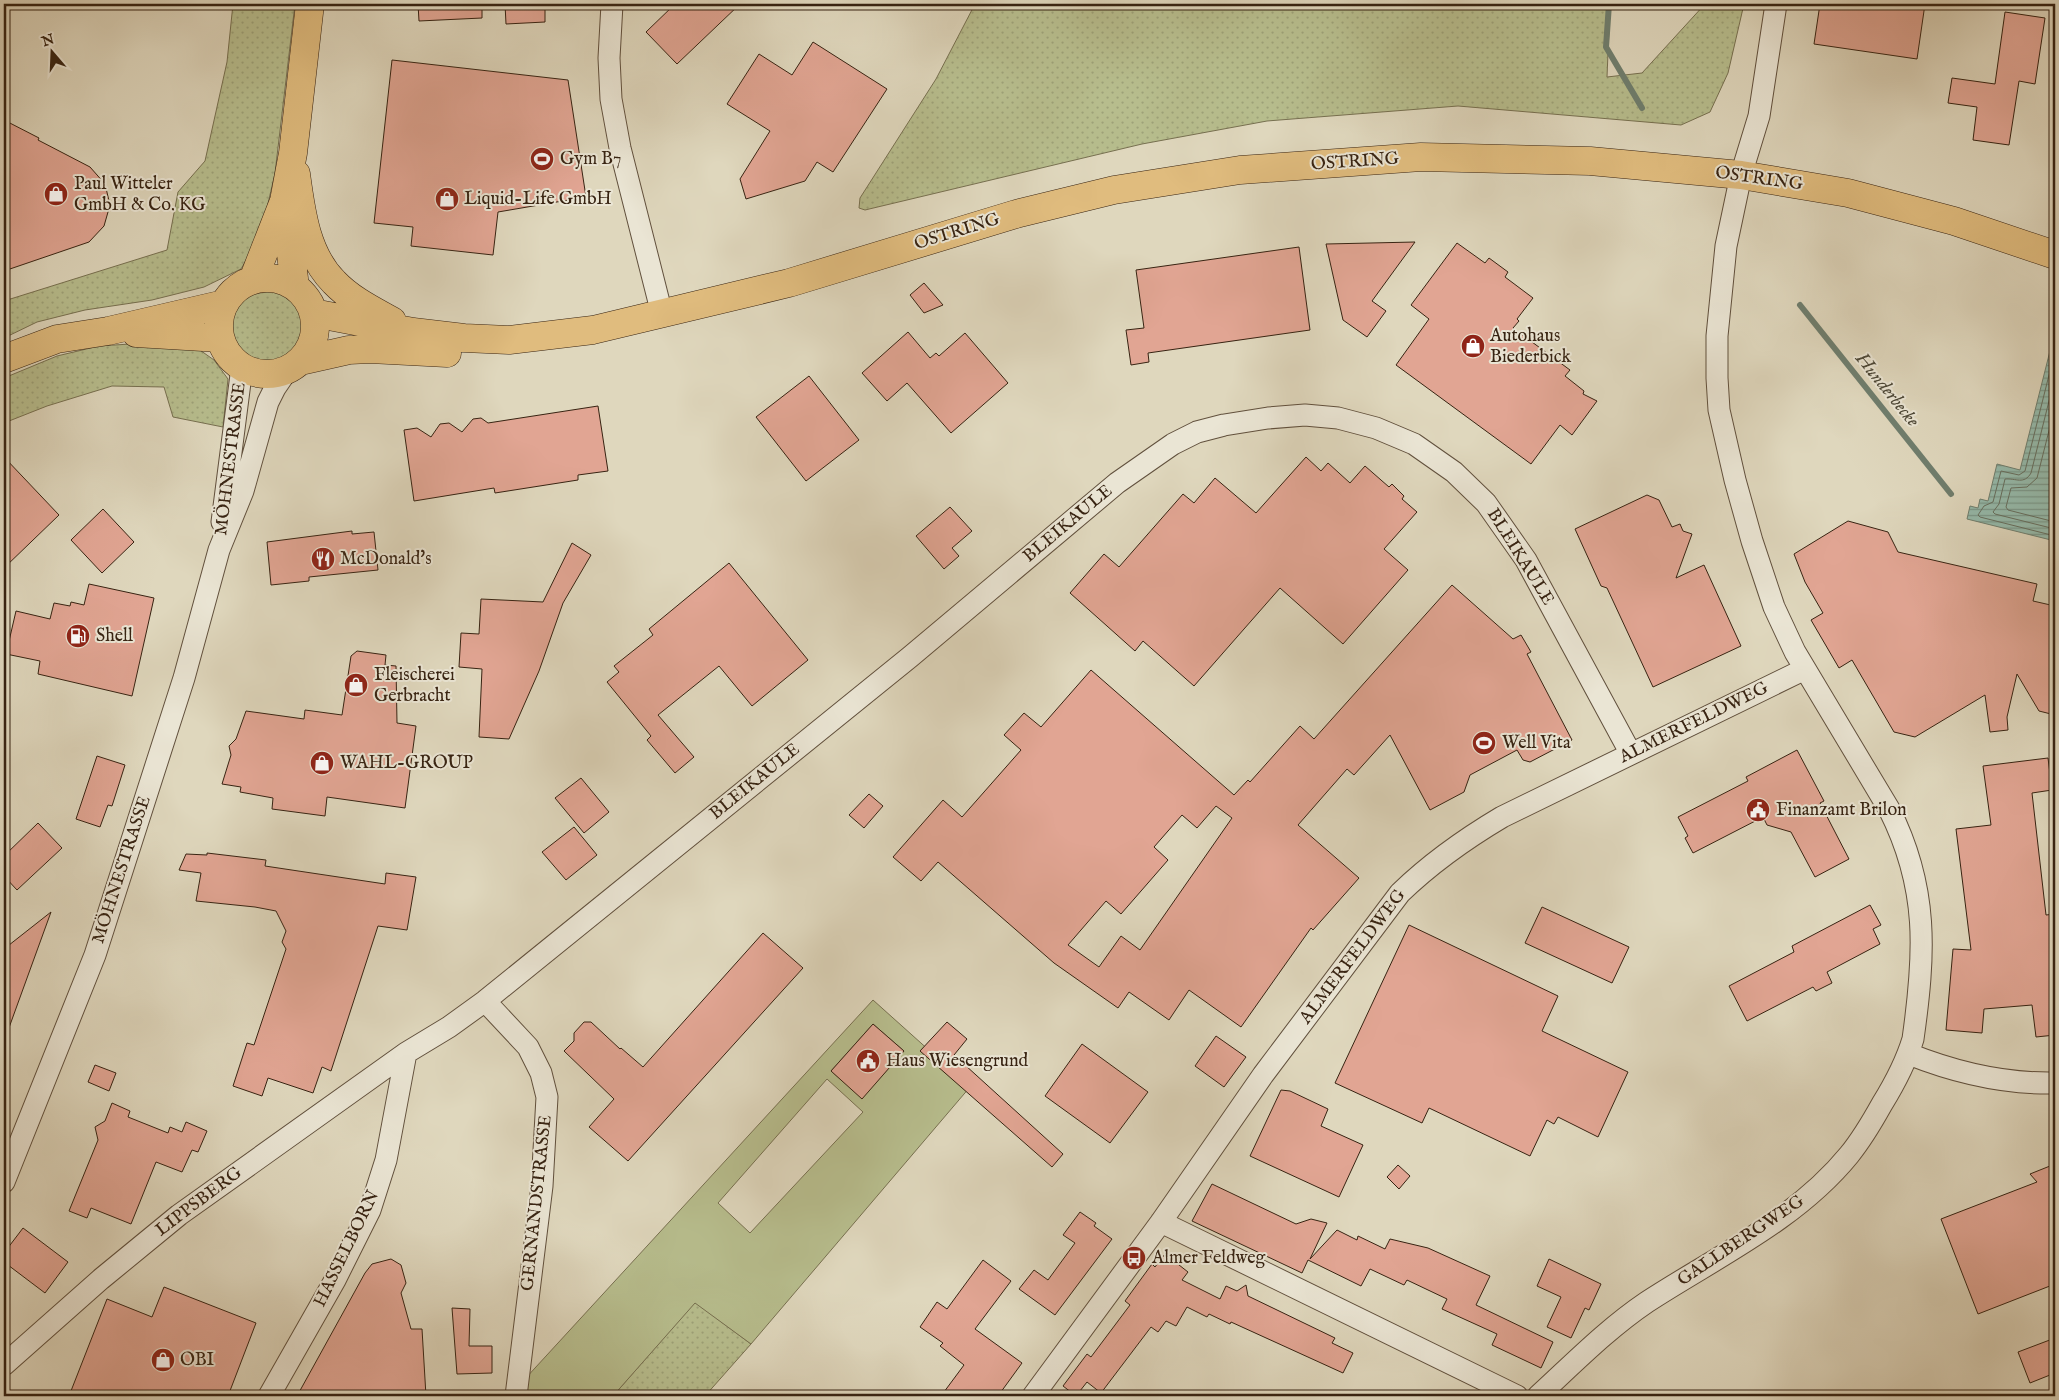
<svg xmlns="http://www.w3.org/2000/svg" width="2059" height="1400" font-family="'IM FELL English',serif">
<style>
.grass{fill:url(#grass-dots);stroke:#777050}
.green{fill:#b7bd8d;stroke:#777050;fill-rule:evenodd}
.water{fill:url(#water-rules);stroke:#6f7e6e}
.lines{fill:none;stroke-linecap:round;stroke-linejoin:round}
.shore{stroke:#666e5e;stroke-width:1}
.stream{stroke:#6f7e6e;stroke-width:6}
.building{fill:#e1a593;stroke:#372312;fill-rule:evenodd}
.minor-casing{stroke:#61503d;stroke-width:23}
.major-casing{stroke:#372312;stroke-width:29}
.minor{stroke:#eae5d4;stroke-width:21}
.major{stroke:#e0bc7e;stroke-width:28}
.labels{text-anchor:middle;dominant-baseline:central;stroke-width:4;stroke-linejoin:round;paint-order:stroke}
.poi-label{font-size:18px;fill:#372312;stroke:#eae5d4;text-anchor:start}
.street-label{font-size:18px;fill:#372312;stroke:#eae5d4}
.water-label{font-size:19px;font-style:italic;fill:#4e4938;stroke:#eae5d4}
</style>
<defs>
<pattern id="grass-dots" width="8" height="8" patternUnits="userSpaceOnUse" patternTransform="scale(1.25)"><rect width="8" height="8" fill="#b7bd8d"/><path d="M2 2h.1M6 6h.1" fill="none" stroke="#9ea279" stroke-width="1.8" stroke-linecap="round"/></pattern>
<pattern id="water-rules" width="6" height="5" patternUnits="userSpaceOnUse" patternTransform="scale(1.25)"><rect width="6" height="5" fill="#95baab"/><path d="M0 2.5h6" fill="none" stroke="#7a978a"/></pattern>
</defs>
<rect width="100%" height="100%" fill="#dfd7bd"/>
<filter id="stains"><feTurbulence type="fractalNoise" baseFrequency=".004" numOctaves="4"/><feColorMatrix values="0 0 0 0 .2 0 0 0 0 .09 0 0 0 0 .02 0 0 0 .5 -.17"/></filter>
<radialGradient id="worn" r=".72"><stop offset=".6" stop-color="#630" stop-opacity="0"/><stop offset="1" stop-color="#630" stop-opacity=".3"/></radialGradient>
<!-- grass -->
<path class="grass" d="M 233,4 L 295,4 L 275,173 L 261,234 L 241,269 L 204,287 L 152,300 L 85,310 L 37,322 L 4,338 L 4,301 L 167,250 L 178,192 L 205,161 L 227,62 Z
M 975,4 L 1610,4 L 1607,77 L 1642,73 L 1705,4 L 1744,4 L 1728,73 L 1710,112 L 1681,125 L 1458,106 L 1267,121 L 1142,144 L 865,210 L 859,208 L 860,198 L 936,79 Z
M231 326a37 37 0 1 1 74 0a37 37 0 1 1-74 0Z
M 146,343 L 197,348 L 214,360 L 228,379 L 223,427 L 173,417 L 164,387 L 112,386 L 47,406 L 4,423 L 4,378 L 57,356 L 99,346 Z
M 695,1302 L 751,1344 L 705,1396 L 613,1396 Z"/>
<!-- green -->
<path class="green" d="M 873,1000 L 970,1087 L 751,1344 L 695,1303 L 613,1396 L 523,1396 L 524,1380 ZM 873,1024 L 904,1051 L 862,1098 L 831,1071 ZM 827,1079 L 863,1112 L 750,1233 L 718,1203 Z"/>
<!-- water -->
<path class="water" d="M 2052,343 L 2055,344 L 2055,541 L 1967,519 L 1970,506 L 1978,508 L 1980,499 L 1988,501 L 1997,464 L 2020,470 Z"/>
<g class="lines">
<!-- shore -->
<path class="shore" d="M 2055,351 L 2025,471 L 2019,475 L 2001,471 L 1993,502 L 1984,506 L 1978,515 L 1980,517 L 2055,536
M 2055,377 L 2031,473 C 2024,485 2016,478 2005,479 L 1999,504 L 1993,512 L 1995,514 L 2055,529
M 2055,407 L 2037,478 L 2027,487 L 2011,488 L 2006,507 L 2008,510 L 2055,522"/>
<!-- stream -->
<path class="stream" d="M 1609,4 L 1606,47 L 1642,108
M 1800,305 L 1951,494"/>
</g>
<!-- building -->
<path class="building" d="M 418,4 L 482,4 L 482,18 L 419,21 Z
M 505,4 L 545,4 L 545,22 L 506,24 Z
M 675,4 L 740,4 L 677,64 L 646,32 Z
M 1820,4 L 1925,4 L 1917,59 L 1814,44 Z
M 2005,12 L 2045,18 L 2035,84 L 2019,81 L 2009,145 L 1973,140 L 1977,107 L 1948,103 L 1952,78 L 1995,84 Z
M 813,42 L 887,89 L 833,172 L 817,162 L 805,181 L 746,199 L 740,179 L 770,131 L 727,104 L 759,54 L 792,75 Z
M 392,60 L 568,80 L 586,197 L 498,212 L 493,255 L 411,246 L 413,227 L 374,223 Z
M 4,120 L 39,138 L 38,140 L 90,167 L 105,184 L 110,205 L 104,226 L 89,242 L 4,271 Z
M 1415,242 L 1372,301 L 1386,311 L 1367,337 L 1343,320 L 1326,244 Z
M 1457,243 L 1485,263 L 1489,258 L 1508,272 L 1505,277 L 1533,298 L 1517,319 L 1519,321 L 1513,328 L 1570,370 L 1565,376 L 1584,391 L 1583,394 L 1597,401 L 1572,435 L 1560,425 L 1531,464 L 1396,365 L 1429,319 L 1411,305 Z
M 1299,247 L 1310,330 L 1148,353 L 1149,362 L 1131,365 L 1126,330 L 1144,328 L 1136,270 Z
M 924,283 L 943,305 L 924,313 L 910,295 Z
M 908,332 L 930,358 L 936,353 L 939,356 L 965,333 L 1008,383 L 951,433 L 907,383 L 887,401 L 862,373 Z
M 809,376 L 859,440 L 806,481 L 756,417 Z
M 598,406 L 608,471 L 578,475 L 578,480 L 495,493 L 494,488 L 414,501 L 404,430 L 417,428 L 431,437 L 440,424 L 449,423 L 462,432 L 473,419 L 481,418 L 488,423 Z
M 4,457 L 59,515 L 4,568 Z
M 1306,457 L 1321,471 L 1328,463 L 1350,483 L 1365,466 L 1389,487 L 1392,484 L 1404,496 L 1402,499 L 1417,512 L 1384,549 L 1408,570 L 1343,644 L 1280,588 L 1194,686 L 1143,641 L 1135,651 L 1070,593 L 1104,554 L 1119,567 L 1183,494 L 1194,503 L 1215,478 L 1256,513 Z
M 1647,495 L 1659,500 L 1672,527 L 1680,524 L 1683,531 L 1692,534 L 1676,578 L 1704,565 L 1741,646 L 1653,687 L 1607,588 L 1601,586 L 1575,529 Z
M 950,507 L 972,531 L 952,548 L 959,556 L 944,569 L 916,536 Z
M 103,509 L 134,542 L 102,573 L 71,540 Z
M 1848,521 L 1888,532 L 1898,552 L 2037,584 L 2033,601 L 2055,606 L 2055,715 L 2039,711 L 2017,674 L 2007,717 L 2008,730 L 1990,732 L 1985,695 L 1915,737 L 1894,732 L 1852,660 L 1839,668 L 1811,620 L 1823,613 L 1805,582 L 1794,554 Z
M 352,531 L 352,534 L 374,532 L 378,570 L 309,577 L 309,581 L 271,585 L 267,542 Z
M 572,543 L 591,555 L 563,603 L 539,671 L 509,739 L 479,737 L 482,669 L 459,667 L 461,633 L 479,634 L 481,599 L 543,602 Z
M 729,563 L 808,660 L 752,706 L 719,666 L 658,715 L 694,757 L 675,773 L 647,740 L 651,736 L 607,682 L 619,672 L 614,666 L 653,635 L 649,629 Z
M 89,584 L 154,598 L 132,696 L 38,674 L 40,661 L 6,654 L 16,611 L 50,619 L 54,603 L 70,606 L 71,602 L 84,605 Z
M 1452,585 L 1513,639 L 1521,635 L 1531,652 L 1527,654 L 1572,740 L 1530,762 L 1523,760 L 1517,750 L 1470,775 L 1464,792 L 1430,810 L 1390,735 L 1354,775 L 1347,769 L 1298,825 L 1359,878 L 1313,930 L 1311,928 L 1241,1027 L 1189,990 L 1169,1020 L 1129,992 L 1118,1008 L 1054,963 L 938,862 L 921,881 L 893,857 L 943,800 L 962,817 L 1021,750 L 1004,735 L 1024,713 L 1041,727 L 1091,670 L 1234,795 L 1248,780 L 1250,782 L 1300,726 L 1314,739 ZM 1216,806 L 1232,818 L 1140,950 L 1121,936 L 1099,967 L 1068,945 L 1106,901 L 1121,914 L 1168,860 L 1154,847 L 1182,815 L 1197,828 Z
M 357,651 L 386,655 L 385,665 L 396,666 L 397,723 L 416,726 L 405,808 L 327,797 L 325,816 L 272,809 L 273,798 L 240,792 L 241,787 L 222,784 L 231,755 L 229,746 L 236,739 L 246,711 L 304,719 L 305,710 L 342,715 L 351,656 Z
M 1797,750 L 1824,801 L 1820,803 L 1849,859 L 1815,877 L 1791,832 L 1767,825 L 1763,817 L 1693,853 L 1685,838 L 1688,836 L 1678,817 L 1748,781 L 1746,777 Z
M 97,756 L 125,765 L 112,806 L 108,805 L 100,827 L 76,819 Z
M 2048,758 L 2052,790 L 2032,793 L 2046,915 L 2055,914 L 2055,1035 L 2036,1037 L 2032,1005 L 1984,1009 L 1982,1033 L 1946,1030 L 1953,949 L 1971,950 L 1956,829 L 1991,825 L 1983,766 Z
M 581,778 L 609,812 L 584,833 L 555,798 Z
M 869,794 L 883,806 L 864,828 L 849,815 Z
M 38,823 L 62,848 L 17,890 L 4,876 L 4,856 Z
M 574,827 L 597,855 L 566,880 L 542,852 Z
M 207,853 L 266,860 L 265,866 L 385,884 L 386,873 L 416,877 L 407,930 L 378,926 L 331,1071 L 322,1067 L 313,1093 L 268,1078 L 262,1096 L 233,1086 L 247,1043 L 254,1045 L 286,949 L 282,942 L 286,931 L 276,911 L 255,907 L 196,901 L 201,873 L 179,870 L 186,854 L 207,855 Z
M 1870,905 L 1881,925 L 1873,929 L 1880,944 L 1827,972 L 1832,983 L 1816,991 L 1813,987 L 1747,1021 L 1729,986 L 1794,952 L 1792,946 Z
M 1542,907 L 1629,947 L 1612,983 L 1525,943 Z
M 51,912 L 6,1036 L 4,1036 L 4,949 Z
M 1409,925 L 1558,996 L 1542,1031 L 1628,1072 L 1598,1137 L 1558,1117 L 1554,1124 L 1547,1120 L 1530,1156 L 1429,1108 L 1422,1123 L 1335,1083 Z
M 763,933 L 803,968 L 628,1161 L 589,1127 L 614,1099 L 564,1051 L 574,1041 L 574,1033 L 584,1022 L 591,1022 L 620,1049 L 621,1048 L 643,1067 Z
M 947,1022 L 967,1039 L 954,1055 L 1063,1154 L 1052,1167 L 920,1051 Z
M 873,1024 L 904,1051 L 862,1099 L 831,1071 Z
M 1216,1036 L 1246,1057 L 1224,1087 L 1195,1066 Z
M 1082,1044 L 1148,1092 L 1110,1143 L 1045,1096 Z
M 95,1065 L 116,1073 L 109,1091 L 88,1082 Z
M 1281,1090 L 1290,1091 L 1328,1109 L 1321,1126 L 1363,1145 L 1339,1197 L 1250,1156 Z
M 112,1103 L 130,1111 L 128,1117 L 168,1133 L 170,1127 L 182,1132 L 186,1122 L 207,1131 L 198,1152 L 192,1150 L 182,1172 L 156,1162 L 131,1224 L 91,1208 L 87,1218 L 69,1211 L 98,1140 L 95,1127 L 105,1121 Z
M 2055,1164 L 2055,1284 L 1978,1314 L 1941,1219 L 2037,1182 L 2030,1174 Z
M 1398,1165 L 1410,1176 L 1399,1189 L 1387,1177 Z
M 1212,1184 L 1296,1224 L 1311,1219 L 1327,1223 L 1310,1259 L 1337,1230 L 1357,1240 L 1358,1236 L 1385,1249 L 1390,1239 L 1428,1248 L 1490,1276 L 1476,1305 L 1553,1342 L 1541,1368 L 1492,1345 L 1497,1334 L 1442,1309 L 1447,1299 L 1407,1280 L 1404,1285 L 1370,1269 L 1361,1286 L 1308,1260 L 1302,1273 L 1192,1221 Z
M 1080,1212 L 1096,1223 L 1094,1226 L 1112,1239 L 1055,1315 L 1019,1289 L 1034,1270 L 1048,1280 L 1075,1243 L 1063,1235 Z
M 23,1228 L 68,1262 L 45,1293 L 4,1262 L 4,1253 Z
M 1165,1254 L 1188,1272 L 1182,1280 L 1220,1299 L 1226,1286 L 1237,1291 L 1246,1285 L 1248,1296 L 1335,1338 L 1332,1343 L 1353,1353 L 1343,1373 L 1231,1322 L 1230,1324 L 1209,1314 L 1207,1317 L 1187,1307 L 1176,1326 L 1166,1321 L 1158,1332 L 1151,1327 L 1101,1393 L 1087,1382 L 1076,1396 L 1063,1386 L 1087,1354 L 1091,1357 L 1130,1305 L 1125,1301 L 1152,1264 L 1155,1267 Z
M 391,1259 L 401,1265 L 406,1283 L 401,1293 L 411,1329 L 422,1329 L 426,1396 L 297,1396 L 365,1273 L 372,1264 Z
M 1549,1259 L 1601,1284 L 1589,1310 L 1585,1308 L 1571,1338 L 1547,1327 L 1561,1297 L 1537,1286 Z
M 983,1260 L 1011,1281 L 975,1329 L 1022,1363 L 998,1396 L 941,1396 L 964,1365 L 940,1346 L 943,1343 L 920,1327 L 937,1302 L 947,1309 Z
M 164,1287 L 256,1323 L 228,1396 L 69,1396 L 107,1299 L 152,1317 Z
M 452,1308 L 470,1309 L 469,1346 L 492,1346 L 492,1373 L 457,1374 Z
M 2055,1338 L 2055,1373 L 2030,1383 L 2018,1352 Z"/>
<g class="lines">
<!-- minor casing -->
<g class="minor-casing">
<path id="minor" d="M 612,4 L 609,58 L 611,99 L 620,148 L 662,314
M 222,522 L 242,367
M 485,1001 L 528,1047 L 541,1073 L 547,1097 L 542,1186 L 516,1396
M 1909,1054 C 1954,1072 2006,1084 2055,1083
M 4,1182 L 95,955 L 184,678 L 219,550 L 243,491 L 268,402 L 275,388 L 288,369
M 1161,1222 L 1517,1396
M 4,1365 L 101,1279 L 179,1215 L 406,1053
M 269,1396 L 335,1280 L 370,1210 L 386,1160 L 406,1053 L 449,1027 L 485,1001 L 910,657 L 1117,483 L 1173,444 L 1197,432 L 1224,425 L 1268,418 L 1305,415 L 1338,418 L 1376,428 L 1414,444 L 1454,472 L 1486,503 L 1526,560 L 1631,754
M 1033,1396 L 1161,1222 L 1263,1075 L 1400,893 C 1431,863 1465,839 1502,817 L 1805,669
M 1538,1396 C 1573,1364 1607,1329 1647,1302 C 1716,1257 1796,1220 1849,1155 C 1862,1139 1872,1122 1882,1104 C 1895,1083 1906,1062 1913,1039 C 1925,954 1929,888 1889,809 L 1795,652 L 1774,607 L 1752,541 L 1735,480 L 1719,410 L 1717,378 L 1717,336 L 1726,246 L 1741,175 L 1759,116 L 1776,4"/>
</g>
<!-- major casing -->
<g class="major-casing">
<path id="major" d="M 296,174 C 301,211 306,254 334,282 C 350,299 372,310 392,321
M 285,204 L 295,287
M219 326a48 48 0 1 1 96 0a48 48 0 1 1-96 0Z
M 253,280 L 284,201 L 293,153 L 310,4
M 313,313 L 413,332 L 464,338 L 509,340 L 593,330 L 789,283 L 1016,214 L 1114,190 L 1240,170 L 1421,157 L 1590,161 L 1741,175 L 1848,193 L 1954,221 L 2055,255
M 136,333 L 220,338
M 4,359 L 57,339 L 108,331 L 224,304
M 300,361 L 349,350 L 370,349 L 447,353"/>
</g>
<!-- minor -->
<use href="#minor" class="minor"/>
<!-- major -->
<use href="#major" class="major"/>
</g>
<!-- icons -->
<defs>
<g id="stadium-disc" transform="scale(1.25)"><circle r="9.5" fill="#8f2418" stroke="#eae5d4"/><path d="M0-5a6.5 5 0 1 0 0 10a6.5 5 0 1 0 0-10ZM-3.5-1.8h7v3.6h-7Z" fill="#fff"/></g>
<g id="shop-disc" transform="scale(1.25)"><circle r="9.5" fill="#8f2418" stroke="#eae5d4"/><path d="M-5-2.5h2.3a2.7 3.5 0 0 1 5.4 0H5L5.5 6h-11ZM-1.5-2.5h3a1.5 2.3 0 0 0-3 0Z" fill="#fff"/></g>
<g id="restaurant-disc" transform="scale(1.25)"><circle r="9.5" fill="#8f2418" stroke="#eae5d4"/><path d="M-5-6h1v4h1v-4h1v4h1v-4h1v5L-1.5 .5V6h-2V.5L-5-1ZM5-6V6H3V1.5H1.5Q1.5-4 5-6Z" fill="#fff"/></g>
<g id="fuel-disc" transform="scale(1.25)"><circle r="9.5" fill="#8f2418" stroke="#eae5d4"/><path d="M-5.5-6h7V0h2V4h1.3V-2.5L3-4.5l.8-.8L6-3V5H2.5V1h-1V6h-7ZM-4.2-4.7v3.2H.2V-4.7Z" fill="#fff"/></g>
<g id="civic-disc" transform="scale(1.25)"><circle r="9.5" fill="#8f2418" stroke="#eae5d4"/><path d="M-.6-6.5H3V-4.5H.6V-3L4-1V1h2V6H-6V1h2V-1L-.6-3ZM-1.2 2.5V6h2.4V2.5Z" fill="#fff"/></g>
<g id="bus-disc" transform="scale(1.25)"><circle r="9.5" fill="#8f2418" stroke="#eae5d4"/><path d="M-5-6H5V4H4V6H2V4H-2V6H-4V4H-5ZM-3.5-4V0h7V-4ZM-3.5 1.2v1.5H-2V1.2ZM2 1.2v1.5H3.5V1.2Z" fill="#fff"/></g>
</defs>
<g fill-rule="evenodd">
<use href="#stadium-disc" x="542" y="159"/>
<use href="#shop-disc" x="56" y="194"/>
<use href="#shop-disc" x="447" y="199"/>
<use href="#shop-disc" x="1473" y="346"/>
<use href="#restaurant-disc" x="323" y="559"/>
<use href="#fuel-disc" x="78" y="636"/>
<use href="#shop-disc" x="356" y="685"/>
<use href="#stadium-disc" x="1484" y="743"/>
<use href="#shop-disc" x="322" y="763"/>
<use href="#civic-disc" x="1758" y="810"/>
<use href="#civic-disc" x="868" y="1061"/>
<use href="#bus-disc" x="1134" y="1258"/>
<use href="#shop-disc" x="163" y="1360"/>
</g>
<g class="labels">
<!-- poi labels -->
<g class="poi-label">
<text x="560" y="159">Gym B7</text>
<text x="74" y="184">Paul Witteler<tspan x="74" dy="21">GmbH &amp; Co. KG</tspan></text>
<text x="464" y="199">Liquid-Life GmbH</text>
<text x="1490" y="336">Autohaus<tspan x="1490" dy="21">Biederbick</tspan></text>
<text x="340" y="559">McDonald's</text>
<text x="96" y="636">Shell</text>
<text x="374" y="675">Fleischerei<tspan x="374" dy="21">Gerbracht</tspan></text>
<text x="1502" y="743">Well Vita</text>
<text x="340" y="763">WAHL-GROUP</text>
<text x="1776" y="810">Finanzamt Brilon</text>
<text x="886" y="1061">Haus Wiesengrund</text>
<text x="1152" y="1258">Almer Feldweg</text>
<text x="180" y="1360">OBI</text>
</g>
<!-- street labels -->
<g class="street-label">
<text transform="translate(1355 162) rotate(-4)">OSTRING</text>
<text transform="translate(1759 179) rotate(8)">OSTRING</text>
<text transform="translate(957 232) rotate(-17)">OSTRING</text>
<text transform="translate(231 459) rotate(-83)">MÖHNESTRASSE</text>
<text transform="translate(1068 524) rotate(-40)">BLEIKAULE</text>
<text transform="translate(1520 557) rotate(58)">BLEIKAULE</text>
<text transform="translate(1694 723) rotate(-26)">ALMERFELDWEG</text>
<text transform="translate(755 782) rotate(-39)">BLEIKAULE</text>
<text transform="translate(122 870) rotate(-72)">MÖHNESTRASSE</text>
<text transform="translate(1353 957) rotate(-53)">ALMERFELDWEG</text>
<text transform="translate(199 1202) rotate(-37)">LIPPSBERG</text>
<text transform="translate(537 1203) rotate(-84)">GERNANDSTRASSE</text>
<text transform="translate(1741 1241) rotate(-34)">GALLBERGWEG</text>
<text transform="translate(347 1249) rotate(-64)">HASSELBORN</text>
</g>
<!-- water labels -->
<g class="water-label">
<text transform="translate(1887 390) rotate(51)">Hunderbecke</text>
</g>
</g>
<!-- margin -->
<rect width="2059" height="1400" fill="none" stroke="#dfd7bd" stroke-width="20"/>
<rect x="5" y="5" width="2049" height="1390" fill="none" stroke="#372312" stroke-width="2.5"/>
<rect x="10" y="10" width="2039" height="1380" fill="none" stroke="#372312"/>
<!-- north arrow -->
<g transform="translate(52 52) rotate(341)" stroke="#eae5d4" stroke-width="4" paint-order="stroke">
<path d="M0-4L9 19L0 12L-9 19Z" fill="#372312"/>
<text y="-8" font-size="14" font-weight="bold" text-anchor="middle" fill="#372312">N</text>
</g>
<rect width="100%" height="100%" filter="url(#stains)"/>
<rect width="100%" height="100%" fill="url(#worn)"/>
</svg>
